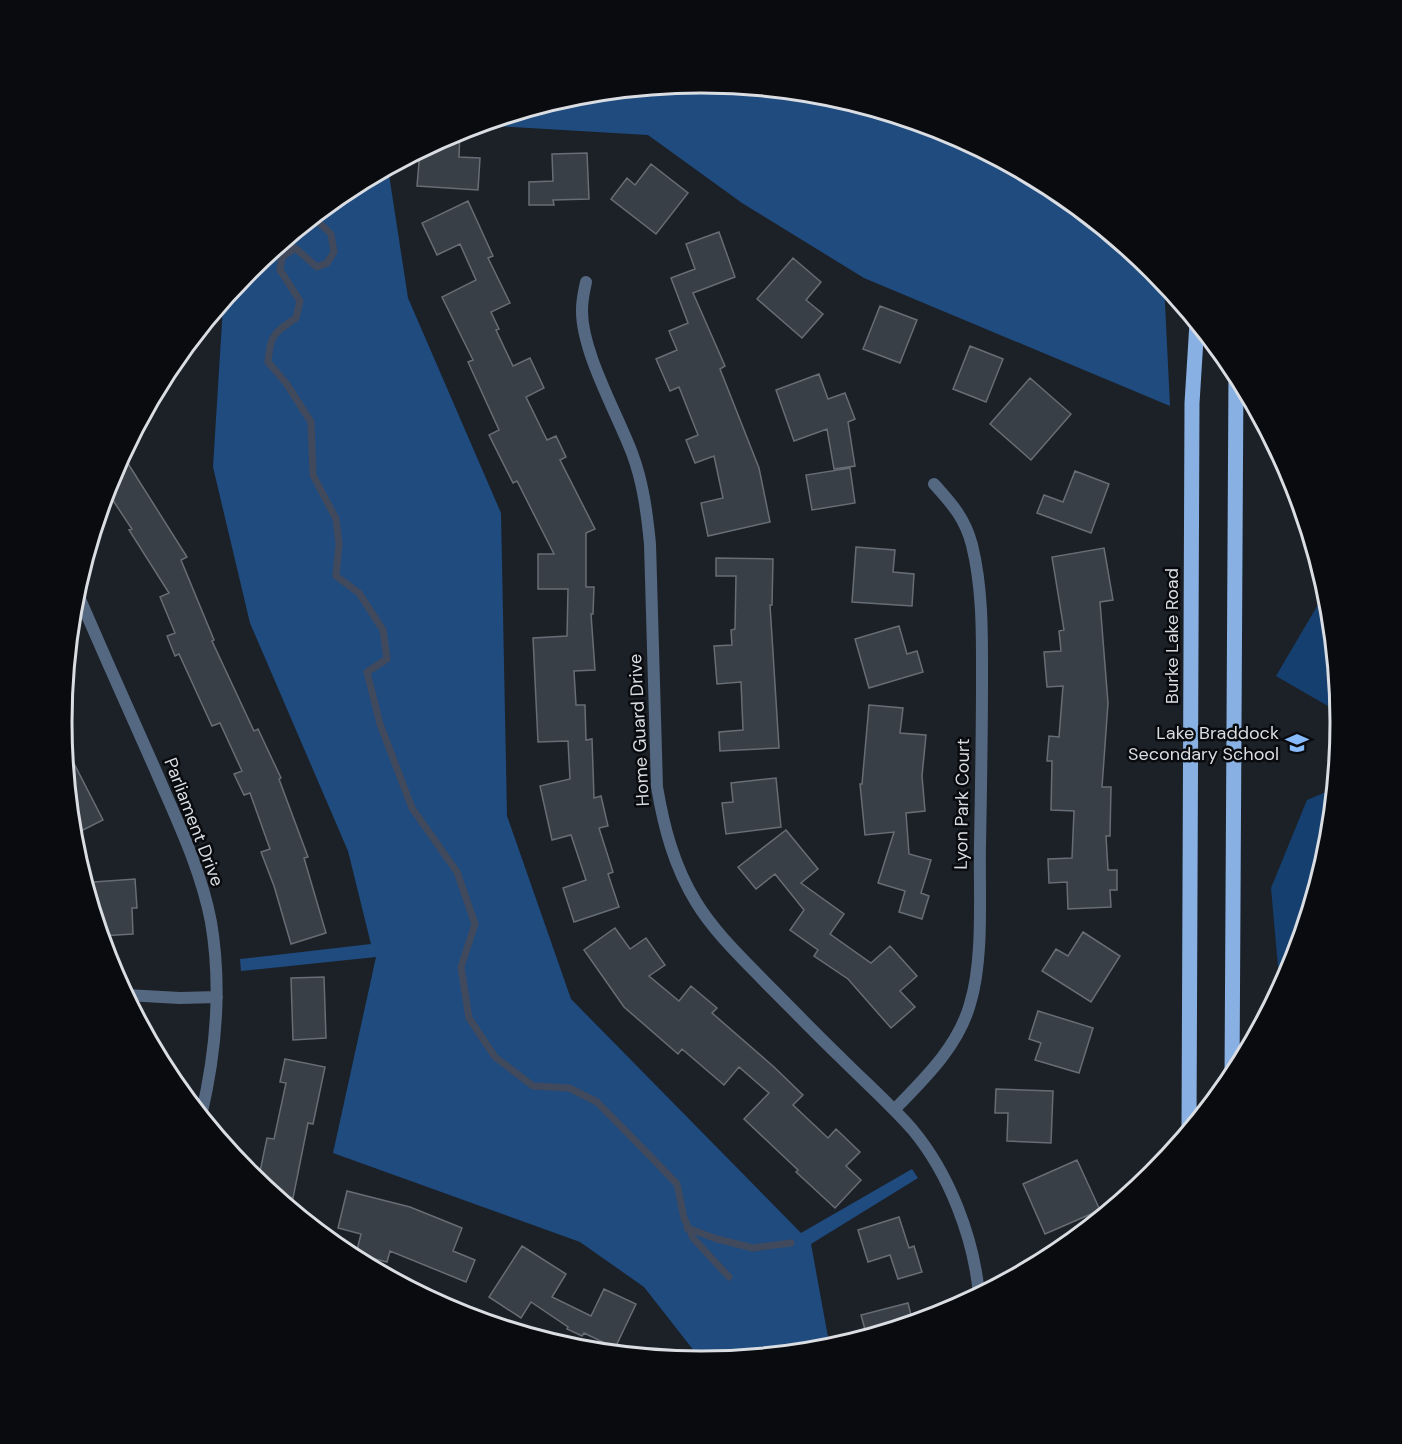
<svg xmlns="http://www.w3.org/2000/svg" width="1402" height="1444" font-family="'DM Sans',sans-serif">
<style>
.green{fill:#153f6f}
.forest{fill:#1f4b7f}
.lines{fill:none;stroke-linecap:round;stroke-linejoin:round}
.stream{stroke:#41495d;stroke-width:7}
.building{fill:#393f46;stroke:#676d75;stroke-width:1.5}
.minor{stroke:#556881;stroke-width:12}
.primary{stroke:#88b0e3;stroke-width:15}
.labels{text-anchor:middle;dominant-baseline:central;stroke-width:5;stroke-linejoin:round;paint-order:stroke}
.street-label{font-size:18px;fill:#dadde2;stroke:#090b0e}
.poi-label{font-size:18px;fill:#dadde2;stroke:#090b0e;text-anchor:end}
.rim{fill:none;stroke:#dadde2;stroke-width:3}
</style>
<rect width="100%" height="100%" fill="#1c2128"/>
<!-- green -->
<path class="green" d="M 1326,591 L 1328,598 L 1340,713 L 1276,676 Z
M 1333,789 L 1328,847 L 1292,967 L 1280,989 L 1271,888 L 1307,800 Z"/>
<!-- forest -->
<path class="forest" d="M 701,83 L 826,95 L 946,131 L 1057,190 L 1153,270 L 1164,283 L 1170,406 L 864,278 L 742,203 L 648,135 L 477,125 L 577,95 Z
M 388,168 L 408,298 L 501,513 L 507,816 L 571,999 L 801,1233 L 912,1169 L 918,1178 L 811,1244 L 830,1348 L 702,1361 L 644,1287 L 580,1242 L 333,1153 L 376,957 L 241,971 L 240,959 L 371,944 L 348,851 L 250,623 L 213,467 L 223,306 L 220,305 L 249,270 L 346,190 Z"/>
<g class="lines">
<!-- stream -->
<path class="stream" d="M 313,217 L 331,234 L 334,252 L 327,263 L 317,267 L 295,248 L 282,257 L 280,270 L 300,301 L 296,318 C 274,333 270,335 268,362 L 286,383 L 311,422 L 313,475 L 336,519 L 339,544 L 336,576 L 359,593 L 383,630 L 387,659 L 367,672 L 380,724 L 412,808 L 457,872 L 475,924 L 461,967 L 469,1018 L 495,1057 L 533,1086 L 569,1088 L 597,1102 L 652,1158 L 677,1184 L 684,1218 L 693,1238 L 729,1277
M 687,1228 L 717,1239 L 753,1248 L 791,1243"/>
</g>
<!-- building -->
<path class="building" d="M 460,130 L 459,157 L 480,158 L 478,190 L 417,186 L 420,151 Z
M 587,153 L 589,199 L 553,200 L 554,205 L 529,205 L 529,182 L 553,181 L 552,154 Z
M 651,164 L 688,193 L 656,234 L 611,199 L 627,178 L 635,185 Z
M 468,201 L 493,256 L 488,258 L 510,303 L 491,312 L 499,329 L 496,330 L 513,366 L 530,358 L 544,388 L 526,397 L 547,440 L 556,436 L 566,457 L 560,460 L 595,529 L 586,533 L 586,587 L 594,587 L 593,614 L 591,614 L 595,670 L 574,671 L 576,705 L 585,705 L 586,740 L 592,739 L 594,798 L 601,796 L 608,826 L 599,828 L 613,872 L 608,874 L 619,907 L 574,922 L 563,888 L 586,880 L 571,835 L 552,840 L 540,786 L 570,779 L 568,741 L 538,742 L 533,638 L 567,636 L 568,589 L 538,589 L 538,554 L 554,554 L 517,481 L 513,483 L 489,435 L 499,430 L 468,362 L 473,360 L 442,297 L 476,280 L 460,244 L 437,255 L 422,223 Z
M 719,232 L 735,277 L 693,293 L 725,366 L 720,369 L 759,468 L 770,522 L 708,536 L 701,503 L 723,498 L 714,456 L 695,463 L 686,440 L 698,435 L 679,387 L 670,391 L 656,359 L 677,350 L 669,331 L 688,323 L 671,278 L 695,269 L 686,244 Z
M 793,258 L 821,282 L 806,300 L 823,314 L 802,338 L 757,299 Z
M 880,306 L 917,320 L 900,363 L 863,349 Z
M 970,346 L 1003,359 L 986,402 L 953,389 Z
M 819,374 L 828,399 L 845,393 L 855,419 L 848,422 L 855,466 L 834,469 L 827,429 L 794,441 L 776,390 Z
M 1030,378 L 1071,414 L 1031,460 L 990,424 Z
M 122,454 L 187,557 L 181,560 L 214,640 L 212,641 L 254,731 L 258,729 L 281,778 L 279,779 L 308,857 L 304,858 L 326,933 L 291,944 L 274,886 L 261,852 L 270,849 L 250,793 L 244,795 L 234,774 L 242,771 L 220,723 L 212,726 L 179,654 L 175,656 L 167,636 L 175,633 L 160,597 L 169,593 L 129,530 L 132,529 L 106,490 L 110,477 Z
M 850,468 L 855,503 L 812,510 L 806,475 Z
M 1075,471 L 1109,484 L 1091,533 L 1037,513 L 1044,495 L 1063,502 Z
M 856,547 L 895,550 L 893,572 L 914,574 L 912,606 L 852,602 Z
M 1104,548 L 1113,600 L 1100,602 L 1108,703 L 1102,787 L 1111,787 L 1110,836 L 1106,836 L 1108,870 L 1117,870 L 1117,890 L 1110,890 L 1111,907 L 1068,909 L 1067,882 L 1049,883 L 1048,859 L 1072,858 L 1074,811 L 1051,810 L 1052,761 L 1047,761 L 1049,736 L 1059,737 L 1063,686 L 1047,687 L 1044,652 L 1061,651 L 1059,631 L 1064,630 L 1052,557 Z
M 716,558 L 773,559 L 772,605 L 770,605 L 779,748 L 720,751 L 719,732 L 743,730 L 741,682 L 717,684 L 714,646 L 732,645 L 731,630 L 735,629 L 736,576 L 716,576 Z
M 899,626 L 907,654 L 917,651 L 923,672 L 869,688 L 855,639 Z
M 869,705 L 903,708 L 900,733 L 926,735 L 922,776 L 925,811 L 906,813 L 909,854 L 931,860 L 921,893 L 929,896 L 922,919 L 899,912 L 905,891 L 878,883 L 894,832 L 865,835 L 860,784 L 862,784 Z
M 64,744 L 103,820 L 73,835 L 70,811 Z
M 776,778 L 781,827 L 726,834 L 722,803 L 733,802 L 731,783 Z
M 786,830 L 818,869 L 801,883 L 844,914 L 830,934 L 871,963 L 890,946 L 917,976 L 900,991 L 915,1007 L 891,1028 L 848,979 L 814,956 L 818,950 L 790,930 L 804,910 L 775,874 L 756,889 L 738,867 Z
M 135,879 L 137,908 L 132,908 L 133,934 L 101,936 L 96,920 L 94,882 Z
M 615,928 L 630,949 L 646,938 L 665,965 L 649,976 L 679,1001 L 691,986 L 717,1008 L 712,1013 L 774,1067 L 803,1095 L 793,1105 L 828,1138 L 836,1129 L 860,1152 L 846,1166 L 861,1180 L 835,1208 L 796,1172 L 798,1170 L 744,1119 L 769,1093 L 739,1067 L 724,1085 L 682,1049 L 678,1054 L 624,1007 L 584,950 Z
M 1083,932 L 1120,956 L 1091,1002 L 1042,971 L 1056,949 L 1068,956 Z
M 324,977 L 326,1038 L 293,1040 L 291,978 Z
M 1038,1011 L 1093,1028 L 1079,1073 L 1035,1060 L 1041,1043 L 1029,1039 Z
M 285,1059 L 325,1067 L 313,1124 L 308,1123 L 293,1198 L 273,1194 L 258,1181 L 267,1138 L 274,1139 L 286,1083 L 280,1082 Z
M 996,1089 L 1053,1091 L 1051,1143 L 1007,1141 L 1008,1113 L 995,1113 Z
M 1077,1160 L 1100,1210 L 1045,1234 L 1023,1184 Z
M 347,1191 L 410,1207 L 462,1228 L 453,1251 L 475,1260 L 466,1282 L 390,1251 L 387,1262 L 356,1254 L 361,1234 L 338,1228 Z
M 899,1217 L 909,1248 L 914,1246 L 922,1272 L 898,1279 L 890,1255 L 868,1262 L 858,1230 Z
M 522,1246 L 566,1274 L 552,1297 L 591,1316 L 604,1289 L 636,1304 L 615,1348 L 584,1333 L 582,1336 L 567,1329 L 568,1327 L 531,1302 L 521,1318 L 489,1297 Z
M 908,1303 L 913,1323 L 867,1337 L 861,1315 Z"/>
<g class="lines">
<!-- minor -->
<path class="minor" d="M 586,282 C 584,291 582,300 582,309 C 581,351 617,413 632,453 C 643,482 647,513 650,544 L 657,787 C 664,828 674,866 696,902 C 715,933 742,958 767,984 C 792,1009 816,1034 841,1058 C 865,1082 890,1104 912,1129 C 949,1173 974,1238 979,1295
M 76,590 C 102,650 128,709 155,769 C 176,818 201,869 211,922 C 222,987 216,1053 201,1116
M 126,995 L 180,998 L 217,997
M 894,1110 C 924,1079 958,1047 970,1004 C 984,959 979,893 980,845 C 981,791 982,736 982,681 C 982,636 983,590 972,545 C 965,518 952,504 934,484"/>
<!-- primary -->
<path class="primary" d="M 1232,1078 L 1236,373
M 1189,1130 L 1192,403 L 1197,323"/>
</g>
<!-- icons -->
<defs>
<g id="school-bare" transform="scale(1.8)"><path d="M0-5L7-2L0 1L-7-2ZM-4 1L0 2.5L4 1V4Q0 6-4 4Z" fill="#87bbfb" stroke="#090b0e" stroke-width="2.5" paint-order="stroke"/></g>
</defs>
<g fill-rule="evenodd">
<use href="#school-bare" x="1297" y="743"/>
</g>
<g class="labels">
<!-- street labels -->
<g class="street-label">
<text transform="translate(1172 636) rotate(-90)">Burke Lake Road</text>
<text transform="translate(639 730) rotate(-93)">Home Guard Drive</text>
<text transform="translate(962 804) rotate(-89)">Lyon Park Court</text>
<text transform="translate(194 822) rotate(69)">Parliament Drive</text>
</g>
<!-- poi labels -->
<g class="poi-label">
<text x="1279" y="733">Lake Braddock<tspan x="1279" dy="21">Secondary School</tspan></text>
</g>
</g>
<!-- crop -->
<path d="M0 0H1402V1444H0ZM72 722a629 629 0 1 1 1258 0a629 629 0 1 1-1258 0Z" fill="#090b0e" fill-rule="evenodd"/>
<path class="rim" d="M72 722a629 629 0 1 1 1258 0a629 629 0 1 1-1258 0Z"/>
</svg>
